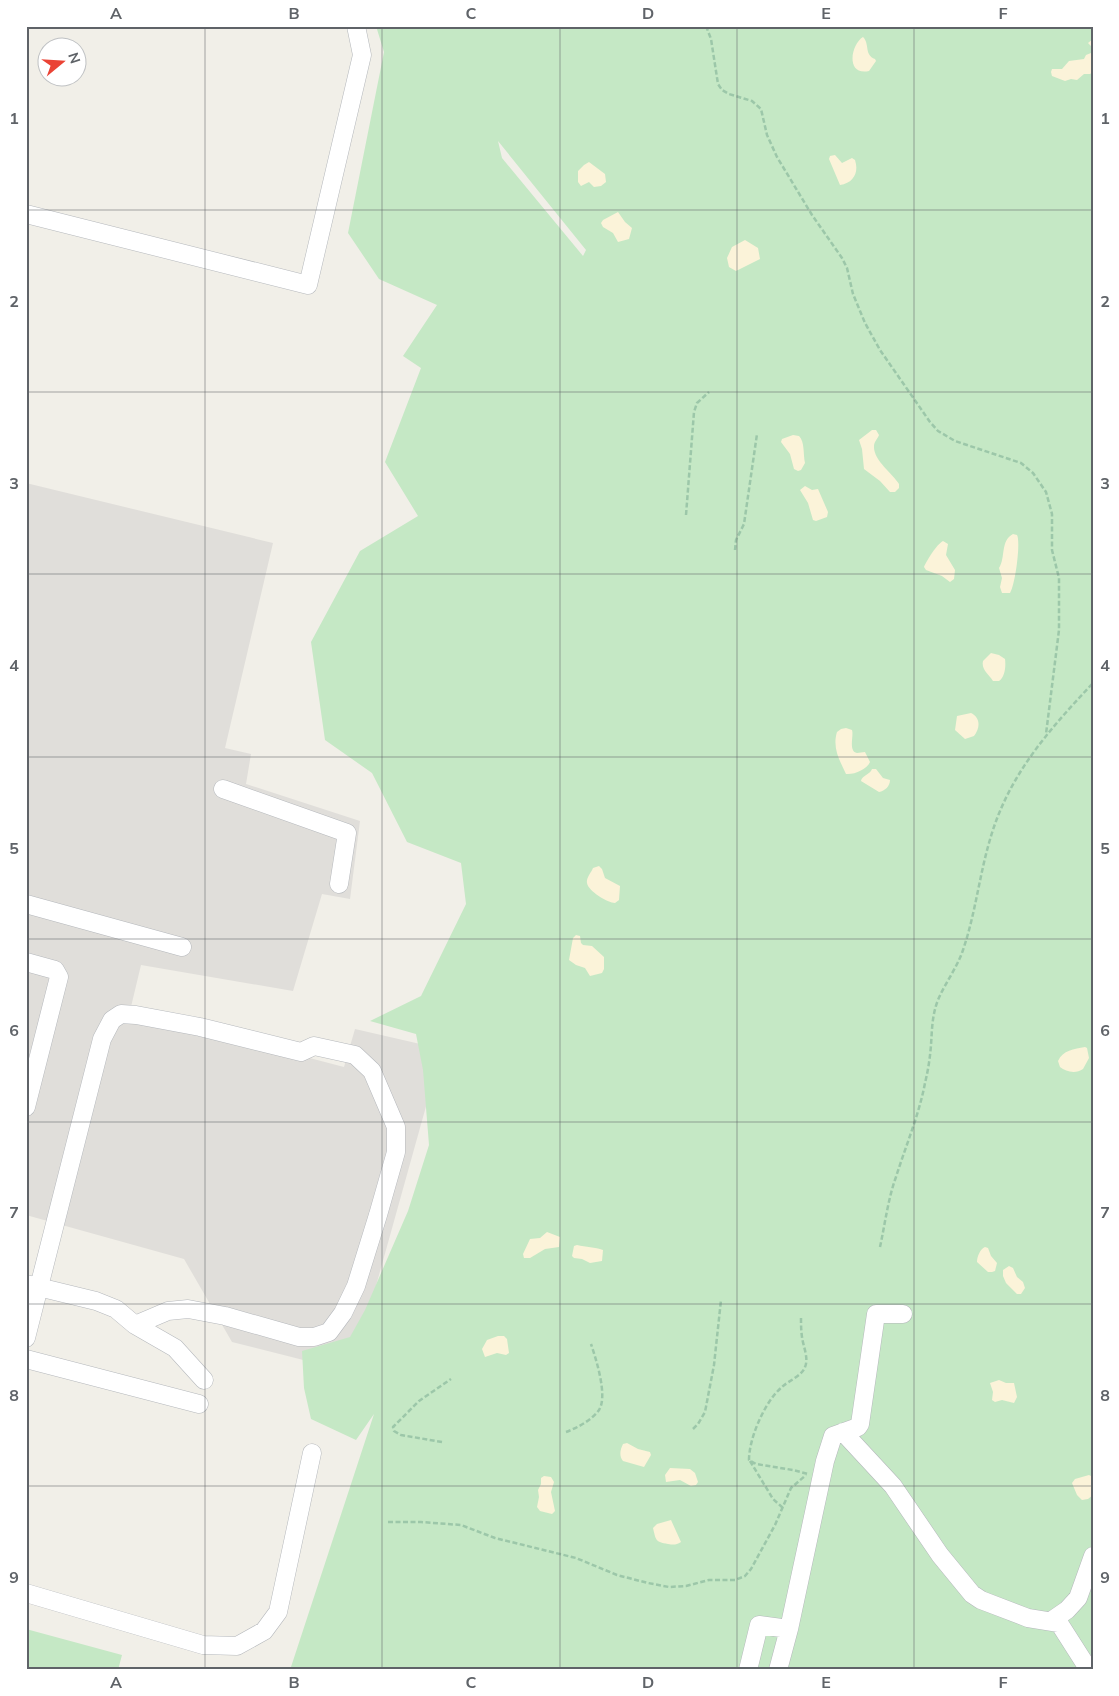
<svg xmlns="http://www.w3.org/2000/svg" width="1119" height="1696" font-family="Mulish,sans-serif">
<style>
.industrial{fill:#e0deda}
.green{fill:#c5e8c5;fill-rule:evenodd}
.sand{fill:#fbf3d9}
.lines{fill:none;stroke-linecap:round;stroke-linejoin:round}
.minor-casing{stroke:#b5b8bc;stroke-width:19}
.path{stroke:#9cc7a9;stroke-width:2.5;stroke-dasharray:5 2.5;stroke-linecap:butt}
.minor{stroke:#fff;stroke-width:18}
.grid{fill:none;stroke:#5f6368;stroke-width:1;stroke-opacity:0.55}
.neatline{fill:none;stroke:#5f6368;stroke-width:2}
.grid-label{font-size:16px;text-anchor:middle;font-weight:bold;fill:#5f6368}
</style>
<rect width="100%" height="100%" fill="#f1efe8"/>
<!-- industrial -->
<path class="industrial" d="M 26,483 L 273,543 L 225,748 L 251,754 L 246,784 L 360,821 L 350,899 L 322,894 L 293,991 L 141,965 L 130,1011 L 344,1067 L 355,1029 L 442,1049 L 362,1336 L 331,1367 L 232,1342 L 184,1259 L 26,1215 Z"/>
<!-- green -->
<path class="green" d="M 376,26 L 1093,26 L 1093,1670 L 290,1670 L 374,1414 L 356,1440 L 311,1419 L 304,1388 L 302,1351 L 350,1337 L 365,1310 L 408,1211 L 429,1145 L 423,1070 L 416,1034 L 370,1021 L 421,996 L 466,904 L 461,863 L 407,842 L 372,773 L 325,740 L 311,642 L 360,551 L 418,516 L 385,462 L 421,368 L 403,356 L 437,305 L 379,279 L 348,233 L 384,52 ZM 498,141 L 586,250 L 583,256 L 502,158 Z
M 26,1629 L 122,1655 L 118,1670 L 26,1670 Z"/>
<!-- sand -->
<path class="sand" d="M 863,37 C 870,44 864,55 875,59 L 876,61 L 869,71 C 845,76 851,44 863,37 Z
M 1093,39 L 1093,72 L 1090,74 L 1084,74 L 1077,80 L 1071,79 L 1065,81 L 1052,76 L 1051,72 L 1052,69 L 1062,69 L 1069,61 L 1084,59 L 1086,55 L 1091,53 L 1093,48 L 1088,43 Z
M 835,155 L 842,163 L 852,158 L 855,160 C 859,172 854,183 840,185 L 829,159 L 830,156 Z
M 589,162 L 605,174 L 606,182 L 601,186 L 594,187 L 589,182 L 581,186 L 578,182 L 578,171 L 584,165 Z
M 618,212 L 625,222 L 632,228 L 629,239 L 618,242 L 613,233 L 603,227 L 601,223 L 603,220 Z
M 745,240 L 758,248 L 760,259 L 736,271 L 729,267 L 727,258 L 732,247 Z
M 872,430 L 876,430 L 879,435 C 878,438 874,442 874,446 C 873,460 893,474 899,484 L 899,488 L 895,492 L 890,492 L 880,481 L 864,469 L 862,449 L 859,440 Z
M 793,435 L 799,436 C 805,442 803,454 805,463 L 801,470 L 798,471 L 794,469 L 790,454 L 781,442 L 782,439 Z
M 805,486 L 812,490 L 818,489 L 828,512 L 827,517 L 816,521 L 813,520 L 808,503 L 800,490 Z
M 1013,534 L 1017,535 C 1021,542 1015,586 1010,593 L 1002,593 L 1000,587 L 1002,578 L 999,568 C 1006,557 1000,541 1013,534 Z
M 943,541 L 948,544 L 946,555 L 955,570 L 954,579 L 950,582 L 942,576 L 926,570 L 924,567 C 927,560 937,544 943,541 Z
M 991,653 L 999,655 L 1005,659 C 1006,666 1005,677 999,681 L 993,681 C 989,674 981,670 983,661 Z
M 971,713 C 981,718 980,728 974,736 L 965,739 L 955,730 L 957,716 Z
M 846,728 L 852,730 C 854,736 848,751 857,753 C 860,753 862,752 865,752 L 870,762 C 867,769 854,775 846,774 C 840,761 832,748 837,732 L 841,729 Z
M 872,769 L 876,769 L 883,778 L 890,780 C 890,786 885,791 879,792 L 861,781 C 862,775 870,775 872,769 Z
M 599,866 L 602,869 L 605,878 L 620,886 L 619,900 L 615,903 C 608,903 588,891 587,883 C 586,878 591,873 593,868 Z
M 576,935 L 580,936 L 581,943 L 583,945 L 592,946 L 604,957 L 604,969 L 602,973 L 590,976 L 585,968 L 576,965 L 569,960 L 573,938 Z
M 1085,1047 L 1087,1048 L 1089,1058 L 1083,1069 C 1076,1074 1066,1072 1060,1067 L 1058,1061 C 1063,1050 1074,1049 1085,1047 Z
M 547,1232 L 560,1237 L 559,1247 L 545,1249 L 530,1258 L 524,1258 L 523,1254 L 530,1239 L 540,1238 Z
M 577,1245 C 586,1247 595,1247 603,1250 L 602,1261 L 590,1263 L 582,1259 L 574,1258 L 572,1256 L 574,1246 Z
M 985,1247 L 988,1248 L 991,1256 L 997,1263 L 995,1271 L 992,1272 L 988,1272 L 977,1262 C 977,1257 980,1249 985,1247 Z
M 1009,1266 L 1013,1268 L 1017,1277 L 1023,1282 L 1025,1288 L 1021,1294 L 1017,1294 L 1006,1283 L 1003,1276 L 1003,1270 Z
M 498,1336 L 504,1336 L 507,1339 L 509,1353 L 506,1355 L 497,1353 L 485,1357 L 482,1349 L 487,1340 Z
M 999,1380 L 1006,1383 L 1014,1383 L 1017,1397 L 1014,1403 L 1002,1400 L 995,1402 L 992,1400 L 993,1392 L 990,1383 Z
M 627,1443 L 638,1449 L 650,1452 L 651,1455 L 644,1467 L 623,1461 C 619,1456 620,1450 623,1444 Z
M 670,1468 L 690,1469 L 695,1473 L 698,1482 L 696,1485 L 691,1486 L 680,1480 L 666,1482 L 665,1475 Z
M 1089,1475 L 1093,1477 L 1093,1495 L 1088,1499 L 1082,1500 L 1077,1495 L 1072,1483 L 1075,1479 Z
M 544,1476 L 551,1477 L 554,1482 L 551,1492 L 555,1511 L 552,1514 L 540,1511 L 537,1507 L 539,1497 L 538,1490 L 541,1484 L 541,1478 Z
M 671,1520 L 681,1542 C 676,1545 674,1545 668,1544 C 655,1542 656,1540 653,1528 L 657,1524 Z"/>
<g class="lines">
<!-- minor casing -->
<g class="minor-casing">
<path id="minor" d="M 26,214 L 308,285 L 362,55 L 356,26
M 223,789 L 347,833 L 339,884
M 26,904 L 182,947
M 26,962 L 55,970 L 59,977 L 26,1107
M 26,1284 L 96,1301 L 116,1309 L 135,1325 L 175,1348 L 204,1380
M 26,1338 L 102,1039 L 112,1020 L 121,1014 L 136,1015 L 200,1027 L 301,1052 L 314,1046 L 355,1055 L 372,1071 L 396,1127 L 396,1152 L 378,1215 L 356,1286 L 343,1313 L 329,1332 L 314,1337 L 299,1337 L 225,1316 L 188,1309 L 168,1311 L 135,1325
M 26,1359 L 199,1404
M 843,1432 L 893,1486 L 940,1555 L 972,1594 L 981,1600 L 1028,1618 L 1059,1623 L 1089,1670
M 26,1593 L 203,1645 L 237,1646 L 264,1631 L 278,1612 L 312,1453
M 1051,1621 L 1067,1610 L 1078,1598 L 1093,1556
M 748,1670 L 759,1625 L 789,1629
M 778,1670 L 789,1629 L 825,1461 L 833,1436 L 858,1427 L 860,1424 L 876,1314 L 903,1314"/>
</g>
<!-- path -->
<path class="path" d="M 706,26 L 711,39 L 718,84 L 722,90 L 729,94 L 752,101 L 761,109 L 767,135 L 777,157 L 812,215 L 842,258 L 847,268 L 853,294 L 865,323 L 880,350 L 930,422 L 938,431 L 955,441 L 1021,463 L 1033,473 L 1046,492 L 1052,514 L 1052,550 L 1059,578 L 1059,630 L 1046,734
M 686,515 L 694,412 L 697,403 L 709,392
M 735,550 L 736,540 L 744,524 L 757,434
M 880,1247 C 885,1224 888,1199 896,1177 C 906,1145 919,1115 925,1083 C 928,1071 930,1058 931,1045 C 932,1030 932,1015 938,1000 C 945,983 957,968 963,950 C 975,915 979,878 989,843 C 1007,777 1047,732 1093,683
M 801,1318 C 801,1324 801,1330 802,1337 C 803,1346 809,1358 805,1367 C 802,1376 788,1381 782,1387 C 765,1401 749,1438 749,1460 L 756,1464 L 793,1470 L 808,1474
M 693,1429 L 698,1424 L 705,1412 L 714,1365 L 721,1300
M 566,1432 C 577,1428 592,1420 599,1410 C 608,1396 596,1359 591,1344
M 442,1442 L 401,1435 L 394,1431 L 393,1427 L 419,1401 L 451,1379
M 750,1461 L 773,1499 L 783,1508
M 388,1522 L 421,1522 L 461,1525 L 495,1538 L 576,1558 L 617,1575 L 648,1583 L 669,1587 L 686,1586 L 709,1580 L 735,1580 L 745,1576 L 751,1569 L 775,1525 L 791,1488 L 806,1475"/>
<!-- minor -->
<use href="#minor" class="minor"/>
</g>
<!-- grid -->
<path class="grid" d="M 205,26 L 205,1670M 382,26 L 382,1670M 560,26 L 560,1670M 737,26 L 737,1670M 914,26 L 914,1670M 26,210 L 1093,210M 26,392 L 1093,392M 26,574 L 1093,574M 26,757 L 1093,757M 26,939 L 1093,939M 26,1122 L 1093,1122M 26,1304 L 1093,1304M 26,1486 L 1093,1486"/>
<!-- border -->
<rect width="1119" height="1696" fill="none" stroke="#ffffff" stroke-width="55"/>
<!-- north arrow -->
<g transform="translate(62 62) rotate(72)"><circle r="24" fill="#ffffff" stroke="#bfc1c3"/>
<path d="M0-4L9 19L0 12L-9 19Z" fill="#ea4335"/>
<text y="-8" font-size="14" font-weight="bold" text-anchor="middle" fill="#5f6368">N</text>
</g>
<rect x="28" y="28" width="1064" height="1640" class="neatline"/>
<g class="grid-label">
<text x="116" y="19">A</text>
<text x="294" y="19">B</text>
<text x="471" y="19">C</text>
<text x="648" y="19">D</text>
<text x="826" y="19">E</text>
<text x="1003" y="19">F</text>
<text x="14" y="124">1</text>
<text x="1105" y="124">1</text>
<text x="14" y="307">2</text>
<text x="1105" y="307">2</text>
<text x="14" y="489">3</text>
<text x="1105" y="489">3</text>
<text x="14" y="671">4</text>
<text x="1105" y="671">4</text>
<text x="14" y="854">5</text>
<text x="1105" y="854">5</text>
<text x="14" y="1036">6</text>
<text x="1105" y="1036">6</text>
<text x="14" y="1218">7</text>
<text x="1105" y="1218">7</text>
<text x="14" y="1401">8</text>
<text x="1105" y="1401">8</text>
<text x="14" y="1583">9</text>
<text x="1105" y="1583">9</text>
<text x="116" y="1688">A</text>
<text x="294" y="1688">B</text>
<text x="471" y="1688">C</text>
<text x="648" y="1688">D</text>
<text x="826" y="1688">E</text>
<text x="1003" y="1688">F</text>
</g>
</svg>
